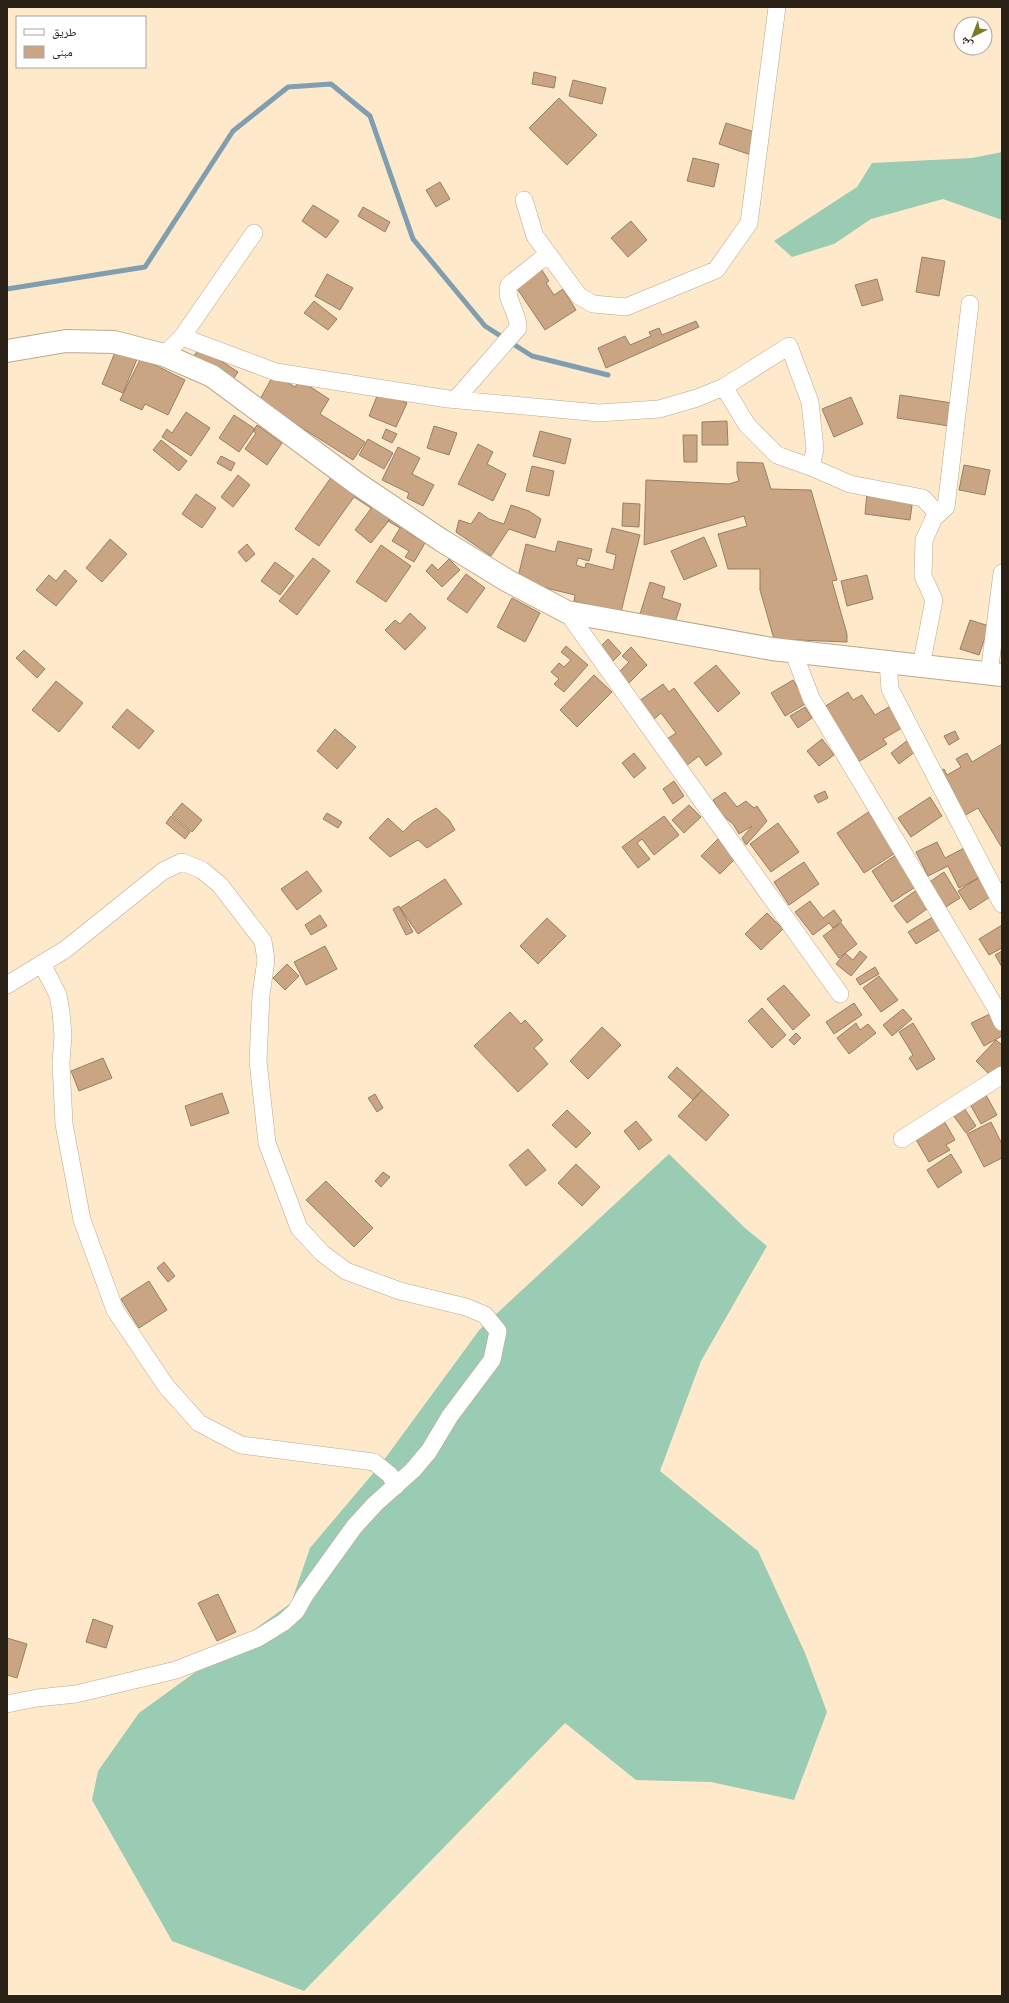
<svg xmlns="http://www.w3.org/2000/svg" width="1009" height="2003" font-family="'Archivo Narrow','Noto Naskh Arabic',sans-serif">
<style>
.forest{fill:#9accb3}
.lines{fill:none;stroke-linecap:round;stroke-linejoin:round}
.stream{stroke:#809eaf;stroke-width:5}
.building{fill:#c9a583;stroke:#987f67}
.minor-casing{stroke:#bda88c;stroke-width:18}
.tertiary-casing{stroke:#bda88c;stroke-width:24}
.minor{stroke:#fff;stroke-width:17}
.tertiary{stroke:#fff;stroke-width:22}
</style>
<rect width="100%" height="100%" fill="#ffe9cb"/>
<!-- forest -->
<path class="forest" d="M 1002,152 L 1002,220 L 943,199 L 871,219 L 834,244 L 792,257 L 774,241 L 857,187 L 872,163 L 972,158 Z
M 669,1154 L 745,1228 L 767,1246 L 701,1361 L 660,1471 L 758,1551 L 805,1653 L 827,1712 L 794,1800 L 711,1782 L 636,1780 L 565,1723 L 304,1991 L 172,1941 L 92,1800 L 98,1771 L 139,1713 L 291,1603 L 310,1548 L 381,1464 L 480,1329 Z"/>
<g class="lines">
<!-- stream -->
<path class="stream" d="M 7,289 L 145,267 L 233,131 L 288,87 L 331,84 L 370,116 L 413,239 L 485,326 L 532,356 L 608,375"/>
</g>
<!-- building -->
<path class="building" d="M 534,72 L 556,77 L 554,88 L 532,84 Z
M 573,80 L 606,88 L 602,104 L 569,96 Z
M 559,98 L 597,135 L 567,165 L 529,128 Z
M 726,123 L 758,133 L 751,155 L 719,144 Z
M 693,158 L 719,164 L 714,187 L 687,181 Z
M 440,182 L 450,199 L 436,207 L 426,190 Z
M 313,205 L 339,221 L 326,238 L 302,221 Z
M 363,207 L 390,222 L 385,232 L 358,216 Z
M 631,221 L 647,240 L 628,257 L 611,238 Z
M 922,257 L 945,261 L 939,296 L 916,292 Z
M 542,270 L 549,281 L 546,283 L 554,295 L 563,289 L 576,310 L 545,330 L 516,287 Z
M 327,274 L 353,288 L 340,310 L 315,296 Z
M 877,279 L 883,300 L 862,306 L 855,285 Z
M 314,301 L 337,319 L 328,330 L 304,313 Z
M 696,321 L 699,327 L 606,368 L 598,348 L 625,336 L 630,345 L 651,336 L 649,332 L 659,328 L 662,335 Z
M 200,347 L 238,372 L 228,387 L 190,362 Z
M 116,350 L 137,359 L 123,393 L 102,384 Z
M 141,358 L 185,380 L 168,415 L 145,404 L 142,410 L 120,400 Z
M 274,374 L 295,387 L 300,380 L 329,399 L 320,414 L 365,442 L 353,460 L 259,401 Z
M 379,391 L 407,403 L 396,427 L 369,416 Z
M 900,395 L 952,403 L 949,426 L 897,418 Z
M 851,397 L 863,424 L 834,437 L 822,409 Z
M 186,412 L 210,428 L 191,456 L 162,437 L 167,429 L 172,433 Z
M 234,415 L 255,429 L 239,452 L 219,438 Z
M 727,421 L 728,445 L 702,445 L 702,422 Z
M 257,425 L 282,443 L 267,465 L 245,449 L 256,433 L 253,431 Z
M 434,426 L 457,433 L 449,455 L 427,448 Z
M 386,429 L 397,434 L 392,443 L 382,438 Z
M 540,431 L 571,439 L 565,464 L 533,456 Z
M 683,435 L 697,435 L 697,462 L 684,462 Z
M 368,439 L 393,453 L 384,469 L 359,455 Z
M 161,440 L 187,461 L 179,471 L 153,450 Z
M 478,444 L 493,452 L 487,464 L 506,474 L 493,501 L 458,484 Z
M 398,447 L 420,458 L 412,474 L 434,485 L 423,506 L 407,498 L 409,493 L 382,480 Z
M 221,456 L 235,463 L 231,471 L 217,463 Z
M 737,462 L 763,463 L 771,489 L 811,490 L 837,580 L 832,581 L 847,634 L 847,642 L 774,639 L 760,590 L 760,569 L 728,569 L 718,534 L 747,526 L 744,516 L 644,545 L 646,480 L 729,484 L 739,481 L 737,473 Z
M 964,465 L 990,470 L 985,495 L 959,490 Z
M 532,466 L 554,471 L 549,496 L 526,491 Z
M 238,475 L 250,485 L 233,507 L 221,497 Z
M 332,476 L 373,504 L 371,508 L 354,497 L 319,546 L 295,529 Z
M 867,493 L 913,498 L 910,520 L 865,514 Z
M 196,494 L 216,508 L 202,528 L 182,514 Z
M 378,499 L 395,513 L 371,543 L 355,530 Z
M 623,503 L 640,504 L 639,527 L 622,526 Z
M 511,505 L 529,511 L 541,519 L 535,538 L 509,529 L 491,556 L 456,532 L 459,520 L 471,524 L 479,512 L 489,519 L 504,524 Z
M 391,516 L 410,527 L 407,532 L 425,543 L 414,562 L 405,557 L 409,551 L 392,541 L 400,528 L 388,521 Z
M 612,528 L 640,535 L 620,616 L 601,608 L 574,601 L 575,595 L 517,581 L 526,544 L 555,552 L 558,541 L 592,549 L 589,561 L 578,558 L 576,565 L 585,568 L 586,563 L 613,570 L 616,555 L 606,552 Z
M 704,537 L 717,566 L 684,580 L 671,551 Z
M 110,539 L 127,554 L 102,582 L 86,568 Z
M 247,544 L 255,554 L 246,562 L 238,552 Z
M 381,545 L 411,566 L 386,602 L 356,582 Z
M 313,558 L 330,571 L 297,615 L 279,601 Z
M 449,559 L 460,570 L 442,587 L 426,571 L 432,564 L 438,570 Z
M 275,562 L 294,576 L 280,595 L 261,581 Z
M 65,570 L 77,581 L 56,606 L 36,590 L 49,575 L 56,581 Z
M 466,574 L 485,588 L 467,613 L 447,599 Z
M 867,575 L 873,599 L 847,606 L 841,581 Z
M 650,582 L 665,587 L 662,598 L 681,604 L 674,625 L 640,614 Z
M 512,598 L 540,613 L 525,642 L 497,627 Z
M 410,613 L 426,628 L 405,650 L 385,630 L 395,620 L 400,624 Z
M 970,620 L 989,626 L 979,655 L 960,649 Z
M 608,639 L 621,653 L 611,663 L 597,650 Z
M 566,646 L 588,665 L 564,692 L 554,684 L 559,679 L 551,672 L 559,663 L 564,667 L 571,660 L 561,652 Z
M 631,647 L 647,665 L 626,686 L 616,675 L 629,662 L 622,656 Z
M 24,650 L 45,669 L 37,678 L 16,658 Z
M 716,665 L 740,693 L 718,712 L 694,683 Z
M 594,675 L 612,692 L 577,727 L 560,710 Z
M 793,680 L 807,703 L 785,716 L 771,693 Z
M 56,681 L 83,703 L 59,732 L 32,710 Z
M 663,684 L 669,692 L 674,688 L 722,754 L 706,766 L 699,756 L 686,766 L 667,739 L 676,733 L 661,713 L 653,720 L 639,701 Z
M 848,692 L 853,700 L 862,695 L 875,715 L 894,704 L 907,725 L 883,739 L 887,744 L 855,764 L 821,709 Z
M 805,707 L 812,718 L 798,728 L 790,716 Z
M 127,709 L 154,731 L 139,749 L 112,727 Z
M 335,729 L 356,747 L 337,769 L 317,751 Z
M 955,731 L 959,739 L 949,745 L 944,736 Z
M 822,739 L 834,755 L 819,766 L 807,751 Z
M 908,740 L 916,751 L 899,764 L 891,753 Z
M 1002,744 L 1002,848 L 978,808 L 964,816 L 938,772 L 944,769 L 947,775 L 961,767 L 956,759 L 967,753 L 972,762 Z
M 634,753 L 646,768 L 634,778 L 622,763 Z
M 674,781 L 684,796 L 673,804 L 663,789 Z
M 825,791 L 828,798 L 818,803 L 814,796 Z
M 725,792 L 737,807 L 746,801 L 754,808 L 757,806 L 767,821 L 746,845 L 742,838 L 752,826 L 739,834 L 733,824 L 722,815 L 713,800 Z
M 930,797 L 942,816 L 911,837 L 898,818 Z
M 182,803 L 202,820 L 192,832 L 172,815 Z
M 689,805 L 701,817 L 684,833 L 672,820 Z
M 436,808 L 449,820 L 455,830 L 427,848 L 418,840 L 390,857 L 369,838 L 388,818 L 403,832 L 413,822 Z
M 873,809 L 900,850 L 864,873 L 837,833 Z
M 327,813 L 342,822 L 338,828 L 323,819 Z
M 171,816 L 190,832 L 185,839 L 166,823 Z
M 664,816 L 679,835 L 654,855 L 642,839 L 637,843 L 650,859 L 638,868 L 622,847 Z
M 778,823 L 799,852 L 771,872 L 750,844 Z
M 718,839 L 737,857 L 720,874 L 701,856 Z
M 937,842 L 945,858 L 966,847 L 981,877 L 959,888 L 948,866 L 928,876 L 916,852 Z
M 899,853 L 920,884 L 892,902 L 872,871 Z
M 804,862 L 819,884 L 789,905 L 774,882 Z
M 307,871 L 322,891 L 297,910 L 281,889 Z
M 944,872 L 960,898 L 941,910 L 925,885 Z
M 981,876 L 993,895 L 970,910 L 958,891 Z
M 445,879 L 462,904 L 418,934 L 400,908 Z
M 918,889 L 931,906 L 907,923 L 894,906 Z
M 810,901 L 823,918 L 834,910 L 842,921 L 833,928 L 829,923 L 813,935 L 795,912 Z
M 399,906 L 413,932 L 406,935 L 393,909 Z
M 767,913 L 783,929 L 761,950 L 745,934 Z
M 320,915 L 327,926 L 311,935 L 305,925 Z
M 936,915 L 944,927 L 916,944 L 908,932 Z
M 547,918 L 566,936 L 538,964 L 520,946 Z
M 841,923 L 857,944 L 839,958 L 823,936 Z
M 1002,925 L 1002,948 L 989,955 L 979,939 Z
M 325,946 L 337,969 L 306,985 L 294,962 Z
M 860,951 L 867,957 L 851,976 L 836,964 L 845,953 L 853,960 Z
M 1002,951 L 1002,967 L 995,955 Z
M 287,964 L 299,976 L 285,990 L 273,978 Z
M 875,967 L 879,974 L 860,985 L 856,979 Z
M 879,976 L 898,1000 L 881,1012 L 863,988 Z
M 784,985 L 810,1015 L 793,1030 L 767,999 Z
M 854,1003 L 862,1015 L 834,1034 L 826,1022 Z
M 762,1008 L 786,1035 L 772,1048 L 748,1021 Z
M 903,1009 L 912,1019 L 892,1036 L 883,1025 Z
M 510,1012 L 521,1024 L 525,1020 L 543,1040 L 534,1048 L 548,1064 L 518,1092 L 474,1046 Z
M 994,1012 L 1002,1028 L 1002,1036 L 984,1046 L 971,1023 Z
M 856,1023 L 860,1030 L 868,1024 L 876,1033 L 849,1054 L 837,1038 Z
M 913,1023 L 935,1059 L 917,1070 L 909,1058 L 913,1055 L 899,1032 Z
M 602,1027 L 621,1045 L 588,1079 L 570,1061 Z
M 796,1033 L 801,1038 L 794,1045 L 789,1040 Z
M 996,1040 L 1002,1045 L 1002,1070 L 994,1079 L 976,1061 Z
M 103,1058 L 112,1078 L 79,1091 L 71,1071 Z
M 677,1067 L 702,1090 L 693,1100 L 668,1077 Z
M 702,1090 L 729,1115 L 706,1141 L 678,1116 Z
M 222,1093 L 229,1113 L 191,1126 L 185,1106 Z
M 375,1094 L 383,1108 L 377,1112 L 368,1098 Z
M 986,1095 L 997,1115 L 981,1124 L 970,1104 Z
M 964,1108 L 976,1126 L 966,1133 L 953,1115 Z
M 567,1110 L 591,1133 L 576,1148 L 552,1125 Z
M 943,1119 L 955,1140 L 946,1145 L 950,1150 L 929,1162 L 914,1136 Z
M 636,1121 L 652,1140 L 639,1150 L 624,1131 Z
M 991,1122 L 1002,1144 L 1002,1158 L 984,1167 L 967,1134 Z
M 528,1149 L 546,1170 L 526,1186 L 509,1165 Z
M 951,1154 L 962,1172 L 938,1188 L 927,1170 Z
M 576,1164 L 600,1187 L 582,1206 L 558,1183 Z
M 383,1172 L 390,1177 L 381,1187 L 375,1181 Z
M 326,1181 L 373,1228 L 354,1247 L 306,1200 Z
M 164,1262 L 175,1276 L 168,1282 L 157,1268 Z
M 149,1281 L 167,1310 L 139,1328 L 121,1299 Z
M 218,1594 L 236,1632 L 217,1641 L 198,1603 Z
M 93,1619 L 113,1626 L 106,1648 L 86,1642 Z
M 7,1638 L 27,1644 L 17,1678 L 7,1675 Z"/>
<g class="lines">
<!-- minor casing -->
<g class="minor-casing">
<path id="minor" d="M 524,200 L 535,236 L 579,296 L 593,304 L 626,307 L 716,270 L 749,223 L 777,7
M 182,337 L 254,233
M 164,355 L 182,337 L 276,372 L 448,399 L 599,413 L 659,409 L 697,398 L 724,387 L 789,346 L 810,402 L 815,449 L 811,467 L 850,484 L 923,498 L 938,514
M 724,387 L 747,425 L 777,455 L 811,467
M 456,399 L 518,328 C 519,313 504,299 509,285 L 548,254
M 567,612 L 840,994
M 793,651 L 811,698 L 996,1008 L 1002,1022
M 888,662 L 890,689 L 1002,904
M 921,666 L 934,600 L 923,576 L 924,540 L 934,518 L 946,507 L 970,304
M 989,674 L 1002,573
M 42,964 L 58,995 L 61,1012 L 63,1035 L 61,1063 L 64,1124 L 82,1220 L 115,1310 L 166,1386 L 199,1423 L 241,1445 L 374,1462 L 390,1475 L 396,1486
M 7,985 L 66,949 L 163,871 L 182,862 L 202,870 L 220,885 L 263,941 L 266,960 L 261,995 L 258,1061 L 267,1143 L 299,1228 L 322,1253 L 346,1271 L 400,1291 L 466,1307 L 485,1315 L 498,1331 L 492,1360 L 450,1416 L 429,1451 L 413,1470 L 375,1504 L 354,1527 L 305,1595 L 296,1611 L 284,1622 L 258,1638 L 176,1670 L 76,1694 L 37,1698 L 7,1704
M 902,1139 L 1002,1075"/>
</g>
<!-- tertiary casing -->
<g class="tertiary-casing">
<path id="tertiary" d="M 7,351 L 66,341 L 114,342 L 164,355 L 212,376 L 355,482 L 441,540 L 508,581 L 567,612 L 772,649 L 1002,675"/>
</g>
<!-- minor -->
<use href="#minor" class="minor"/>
<!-- tertiary -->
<use href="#tertiary" class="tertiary"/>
</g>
<!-- border -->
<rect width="1009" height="2003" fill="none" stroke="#292016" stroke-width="16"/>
<!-- legend -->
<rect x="16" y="16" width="130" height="52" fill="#ffffff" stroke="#a9a6a2"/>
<rect x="24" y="29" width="20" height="6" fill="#ffffff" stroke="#a9a6a2"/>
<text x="52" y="36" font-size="12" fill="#292016">طريق</text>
<rect x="24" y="46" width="20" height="12" fill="#c9a583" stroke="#a9a6a2"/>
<text x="52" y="56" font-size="12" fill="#292016">مبنى</text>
<!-- north arrow -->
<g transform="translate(973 36) rotate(222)"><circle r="19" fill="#ffffff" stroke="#a9a6a2"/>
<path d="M0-3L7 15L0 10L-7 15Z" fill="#7a7b23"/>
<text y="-6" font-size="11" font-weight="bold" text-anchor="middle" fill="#292016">ش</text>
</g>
</svg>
